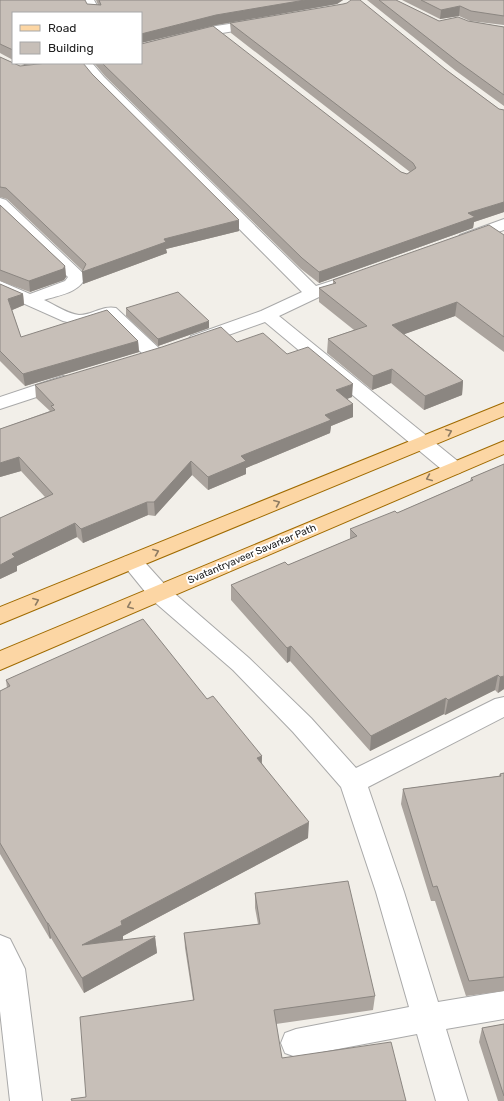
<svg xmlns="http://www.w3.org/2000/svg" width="504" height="1101" font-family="Rubik,sans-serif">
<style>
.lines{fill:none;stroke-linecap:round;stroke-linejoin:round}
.minor-casing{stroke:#a9a9a9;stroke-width:2}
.primary-casing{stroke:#a06b00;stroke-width:2}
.minor{fill:#fff;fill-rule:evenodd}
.primary{fill:#fcd6a4;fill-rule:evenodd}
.wall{fill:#aba49e}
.shaded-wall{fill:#8b8681}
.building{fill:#c7bfb8;stroke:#8b8681}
.oneway{stroke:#8f7c63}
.labels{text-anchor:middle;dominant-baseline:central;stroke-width:4;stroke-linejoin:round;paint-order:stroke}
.street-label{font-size:10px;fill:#222;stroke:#fff}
</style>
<rect width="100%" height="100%" fill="#f2efe9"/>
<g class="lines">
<!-- minor casing -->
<g class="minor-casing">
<path id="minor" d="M 82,0 L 94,0 L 101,13 L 89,13 Z
M 261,19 L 265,20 L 267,23 L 265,26 L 216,34 L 141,53 L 141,45 L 216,26 Z
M 78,63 L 92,63 L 104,77 L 316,286 L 347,276 L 353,277 L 356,281 L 353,285 L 319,297 L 279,316 L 460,463 L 463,468 L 460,473 L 453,474 L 446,473 L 265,322 L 203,344 L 197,345 L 191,344 L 188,340 L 191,336 L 261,311 L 302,292 L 94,83 Z
M 0,198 L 6,200 L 86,276 C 80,293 59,295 44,300 C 55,305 68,314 79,315 C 92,315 103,305 116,308 L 162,351 L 164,355 L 162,359 L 155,361 L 148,359 L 106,318 L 80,325 L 63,321 L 0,293 L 0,281 L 30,294 L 65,281 L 68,277 L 0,212 Z
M 504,219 L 504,230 L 466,243 L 460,241 L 458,238 L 460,235 Z
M 63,376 L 70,378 L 72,382 L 70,386 L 0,409 L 0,397 Z
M 132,555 L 140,557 L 167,587 L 249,658 L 311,718 L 356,768 L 495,699 L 504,697 L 504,717 L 368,787 L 404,892 L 438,1002 L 504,991 L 504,1019 L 446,1029 L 468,1101 L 436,1101 L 417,1034 L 296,1057 L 285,1053 L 281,1043 L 285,1033 L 296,1029 L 409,1007 L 376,892 L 341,787 L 293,732 L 233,670 L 151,599 L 121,562 L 124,557 Z
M 0,935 L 10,939 L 25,969 L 42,1101 L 10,1101 L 0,1011 Z"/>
</g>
<!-- primary casing -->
<g class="primary-casing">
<path id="primary" d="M 504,403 L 504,416 L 0,624 L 0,607 Z
M 504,441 L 504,454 L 0,670 L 0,651 Z"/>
</g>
<!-- minor -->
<use href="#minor" class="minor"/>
<!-- primary -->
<use href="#primary" class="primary"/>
</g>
<!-- wall -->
<path class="wall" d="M 0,0 L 98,5 L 96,0 L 343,0 L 337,4 L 216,25 L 141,43 L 141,13 L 13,13 L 13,60 L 0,53 Z
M 367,0 L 396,0 L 439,21 L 468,21 L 504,27 L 504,106 L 456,71 Z
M 402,0 L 504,0 L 504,25 L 470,21 L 459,16 L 440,19 Z
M 230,23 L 445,69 L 499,109 L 504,110 L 504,212 L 474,222 L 473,228 L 319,283 L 301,269 L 105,76 L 94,63 L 141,63 L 401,172 L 407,174 L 410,172 L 231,33 Z
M 0,57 L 20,66 L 92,74 L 239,231 L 166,249 L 167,253 L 83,284 L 83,271 L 7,199 L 0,197 Z
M 20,63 L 41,63 L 24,65 Z
M 0,205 L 65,266 L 66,277 L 64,280 L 30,292 L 0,281 Z
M 504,235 L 504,352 L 455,316 L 404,334 L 463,381 L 462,395 L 424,410 L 391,383 L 372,390 L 327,353 L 328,339 L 354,330 L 319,302 L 319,288 L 333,284 L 333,280 Z
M 0,284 L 23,294 L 24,305 L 12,310 L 21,337 L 138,341 L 139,352 L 25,386 L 0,361 Z
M 126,308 L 209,328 L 158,346 L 126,316 Z
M 237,342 L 287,354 L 352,397 L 347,399 L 353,404 L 353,417 L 331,426 L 330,433 L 246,468 L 246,474 L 208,490 L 192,475 L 155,516 L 148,515 L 83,543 L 77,537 L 17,566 L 17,571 L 0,579 L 0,518 L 45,497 L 21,471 L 0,477 L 0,429 L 50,411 L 36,398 L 35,385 Z
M 504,464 L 504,689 L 498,693 L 495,690 L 445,715 L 444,714 L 370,751 L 290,661 L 287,663 L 231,600 L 231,585 L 288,565 L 350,539 L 350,529 L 397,513 L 470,481 L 471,478 Z
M 6,680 L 207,699 L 262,756 L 262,763 L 308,838 L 123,936 L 123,940 L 155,937 L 157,953 L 84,993 L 51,938 L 50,939 L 0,854 L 0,691 L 7,688 Z
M 504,773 L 504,991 L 466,996 L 435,901 L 431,901 L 401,804 L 403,789 L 499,776 L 500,774 Z
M 255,893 L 375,996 L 373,1010 L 276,1024 L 86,1097 L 193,1000 L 185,948 L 184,933 L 258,924 L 255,908 Z
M 504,1024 L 504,1101 L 498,1101 L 479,1042 L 482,1028 Z"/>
<!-- shaded-wall -->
<path class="shaded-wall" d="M 305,0 L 343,0 L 337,4 L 216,25 L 141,43 L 141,34 L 216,15 Z
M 460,6 L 459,16 L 440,19 L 441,10 Z
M 24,63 L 41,63 L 24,65 Z
M 504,202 L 504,212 L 474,222 L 473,228 L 319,283 L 319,272 L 468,213 Z
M 239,220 L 239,231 L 166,249 L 167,253 L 83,284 L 82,272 L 164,239 Z
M 65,266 L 66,277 L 64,280 L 30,292 L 29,281 Z
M 23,294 L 24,305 L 10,311 L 8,299 Z
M 457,302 L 455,316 L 391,339 L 392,325 Z
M 209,321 L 209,328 L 158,346 L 158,339 Z
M 138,341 L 139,352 L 25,386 L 23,374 Z
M 392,369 L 391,383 L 372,390 L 373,376 Z
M 463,381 L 462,395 L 424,410 L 425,396 Z
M 353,384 L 352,397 L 336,403 L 336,390 Z
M 353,404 L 353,417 L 331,426 L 330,433 L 246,468 L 246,474 L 208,490 L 208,477 L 241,456 L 325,415 Z
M 19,457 L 21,471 L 0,477 L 0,463 Z
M 191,461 L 192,475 L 155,516 L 154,502 Z
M 147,502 L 148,515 L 83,543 L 81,529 Z
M 75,523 L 77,537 L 17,566 L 17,571 L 0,579 L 0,565 L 12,554 Z
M 291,646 L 290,661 L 287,663 L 287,648 Z
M 498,675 L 495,690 L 445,715 L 448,700 Z
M 504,676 L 504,689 L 498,693 L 500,677 Z
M 446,698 L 444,714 L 370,751 L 371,736 Z
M 262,756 L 261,772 L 257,758 Z
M 309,822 L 308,838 L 123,936 L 123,940 L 82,945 L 121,921 Z
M 47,923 L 48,923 L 51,938 L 50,939 Z
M 155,937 L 157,953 L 84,993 L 82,978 Z"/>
<!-- building -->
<path class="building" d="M 0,0 L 85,0 L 87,4 L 101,5 L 99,0 L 305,0 L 216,15 L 141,34 L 141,13 L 13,13 L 13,50 L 0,44 Z
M 351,0 L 360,0 L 445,69 L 499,109 L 504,110 L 504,202 L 468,213 L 475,217 L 319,272 L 302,258 L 102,63 L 141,63 L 141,44 L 213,26 L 401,172 L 407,174 L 416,168 L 413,163 L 230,23 L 343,4 L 347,3 Z
M 379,0 L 396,0 L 439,21 L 458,17 L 468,21 L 504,27 L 504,95 L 457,61 Z
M 421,0 L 504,0 L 504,16 L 471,11 L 460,6 L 441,10 Z
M 0,57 L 20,66 L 47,63 L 83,63 L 92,74 L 239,220 L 164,239 L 166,242 L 82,272 L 86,264 L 6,188 L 0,187 Z
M 0,205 L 65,266 L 63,269 L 29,281 L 0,270 Z
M 489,225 L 504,235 L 504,337 L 457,302 L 392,325 L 463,381 L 425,396 L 392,369 L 373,376 L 328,339 L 367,326 L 319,288 L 336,283 L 333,280 Z
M 0,284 L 23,294 L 8,299 L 21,337 L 107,310 L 138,341 L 23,374 L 0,351 Z
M 178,292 L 209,321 L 158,339 L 126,308 Z
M 221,327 L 237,342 L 263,333 L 287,354 L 308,347 L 353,384 L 336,390 L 353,404 L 325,415 L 331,420 L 241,456 L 246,461 L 208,477 L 191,461 L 154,502 L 147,502 L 81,529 L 75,523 L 12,554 L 15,557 L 0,565 L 0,518 L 53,494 L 19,457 L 0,463 L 0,429 L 55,410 L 51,406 L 54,405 L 35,385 L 162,347 Z
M 504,464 L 504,676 L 500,677 L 498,675 L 448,700 L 446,698 L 371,736 L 291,646 L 287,648 L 231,585 L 285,562 L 288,565 L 357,536 L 350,529 L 395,511 L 397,513 L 473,480 L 471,478 Z
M 143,619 L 207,699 L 213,696 L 262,756 L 257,758 L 309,822 L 121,921 L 122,925 L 82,945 L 155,936 L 155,937 L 82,978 L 48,923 L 47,923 L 0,843 L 0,691 L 10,686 L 6,680 Z
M 504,773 L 504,977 L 469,981 L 437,886 L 433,887 L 403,789 L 501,776 L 500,774 Z
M 348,881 L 375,996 L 274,1010 L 282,1058 L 391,1042 L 406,1101 L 72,1101 L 71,1099 L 86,1097 L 80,1017 L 194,1000 L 184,933 L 260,924 L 255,893 Z
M 504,1024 L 504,1096 L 482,1028 Z"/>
<!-- one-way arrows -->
<defs><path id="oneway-chevron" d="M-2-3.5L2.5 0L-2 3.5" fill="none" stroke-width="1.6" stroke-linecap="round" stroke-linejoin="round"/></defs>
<g class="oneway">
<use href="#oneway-chevron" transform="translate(449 432) rotate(-22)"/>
<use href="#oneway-chevron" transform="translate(429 478) rotate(157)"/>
<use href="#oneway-chevron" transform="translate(277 503) rotate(-22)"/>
<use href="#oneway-chevron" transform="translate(156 552) rotate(-22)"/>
<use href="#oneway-chevron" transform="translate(36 601) rotate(-22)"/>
<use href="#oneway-chevron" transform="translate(130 606) rotate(157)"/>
</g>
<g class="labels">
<!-- street labels -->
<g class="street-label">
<text transform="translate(252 554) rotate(-23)">Svatantryaveer Savarkar Path</text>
</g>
</g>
<!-- legend -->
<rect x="12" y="12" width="130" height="52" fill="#ffffff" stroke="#a7a7a7"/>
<rect x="20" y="25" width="20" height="6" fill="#fcd6a4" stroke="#a7a7a7"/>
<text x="48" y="32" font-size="12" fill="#222222">Road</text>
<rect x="20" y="42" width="20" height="12" fill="#c7bfb8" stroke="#a7a7a7"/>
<text x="48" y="52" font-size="12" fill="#222222">Building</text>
</svg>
